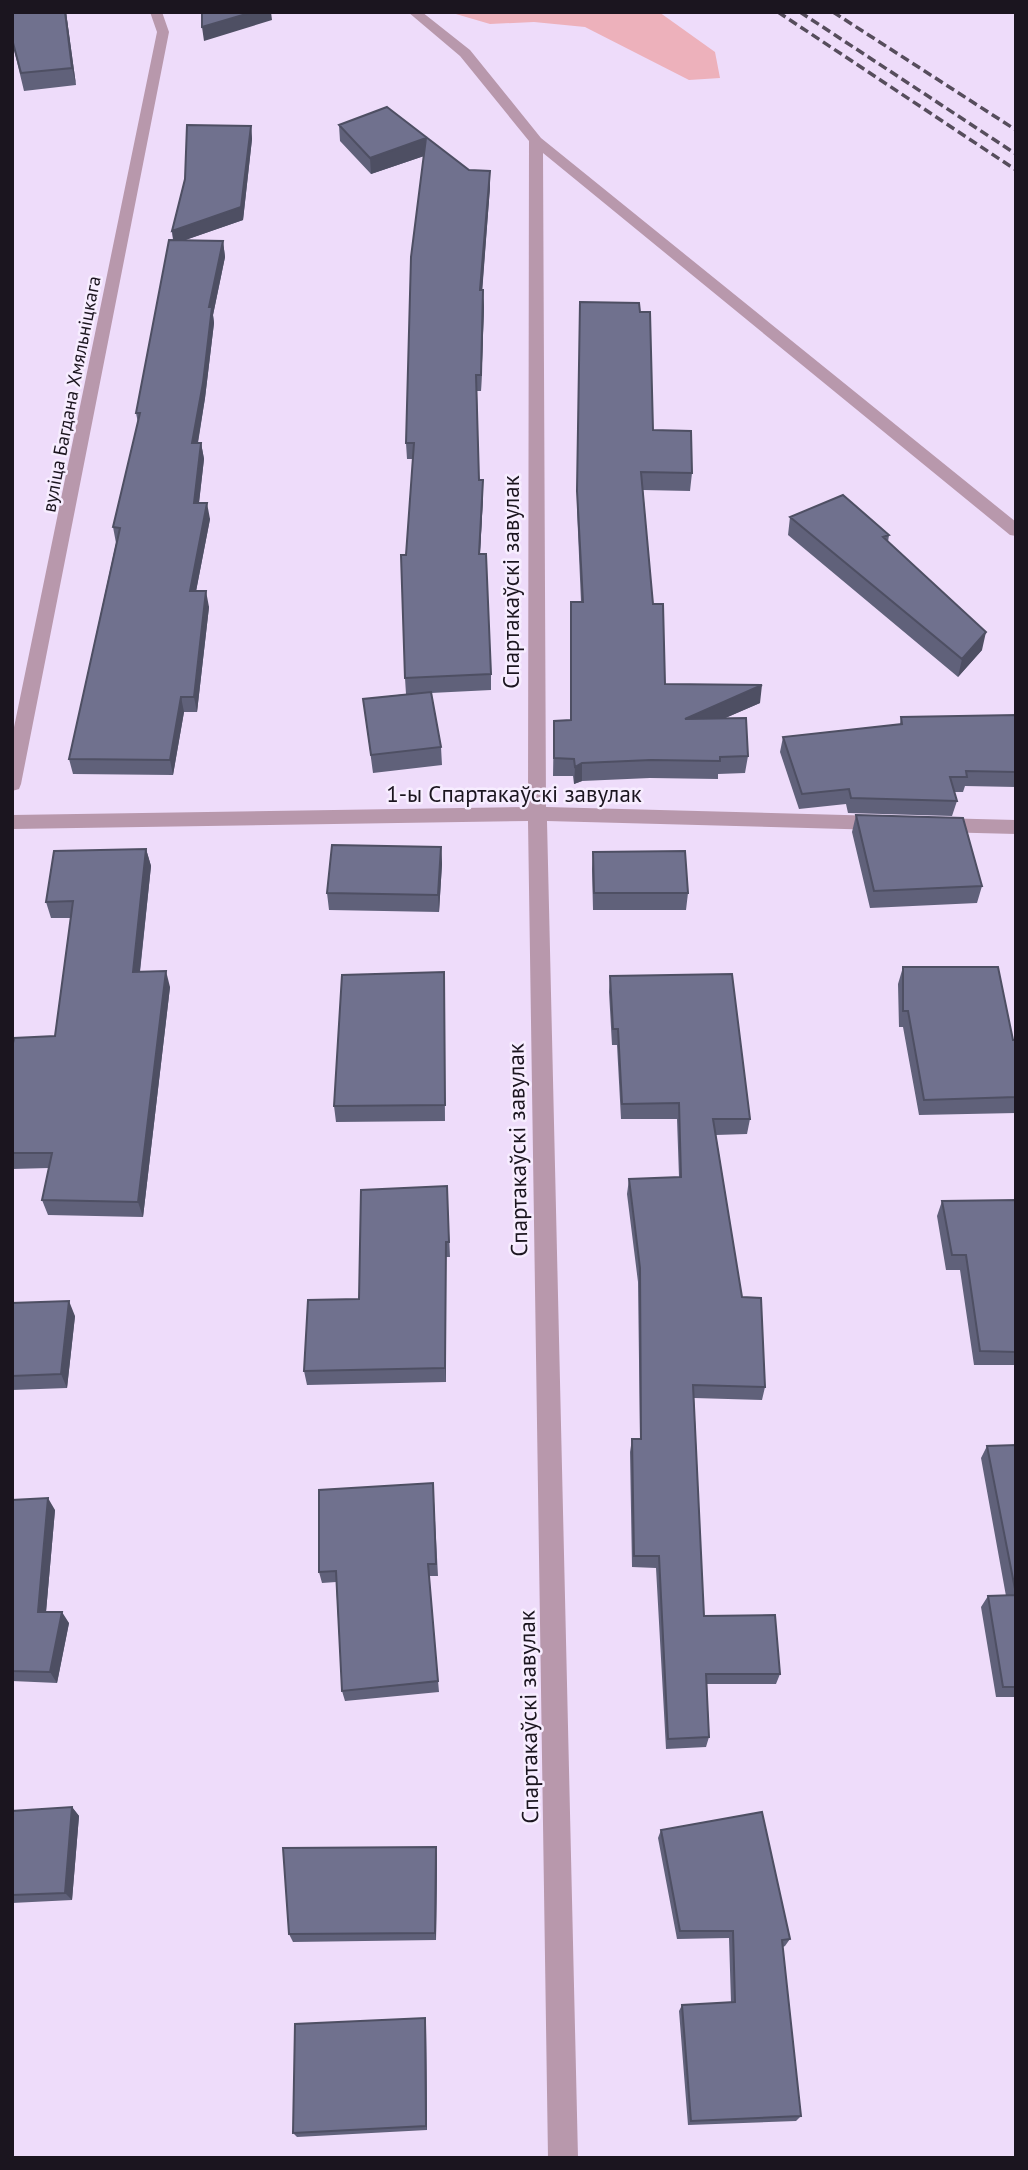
<svg xmlns="http://www.w3.org/2000/svg" width="1028" height="2170" font-family="'PT Sans',sans-serif">
<style>
.green{fill:#edb1bb}
.lines{fill:none;stroke-linecap:round;stroke-linejoin:round}
.minor{fill:#b898ac;fill-rule:evenodd}
.rail{stroke:#564d5c;stroke-width:3.5;stroke-dasharray:9 4.5;stroke-linecap:butt}
.wall{fill:#60617a}
.shaded-wall{fill:#4e4f63}
.building{fill:#70718e;stroke:#4e4f63;stroke-width:2}
.labels{text-anchor:middle;dominant-baseline:central;stroke-width:5;stroke-linejoin:round;paint-order:stroke}
.far-street-label{font-size:19px;fill:#1b151f;stroke:#f7edff}
.street-label{font-size:23px;fill:#1b151f;stroke:#f7edff}
</style>
<rect width="100%" height="100%" fill="#eedcfa"/>
<!-- green -->
<path class="green" d="M 449,12 L 659,12 L 715,52 L 720,78 L 689,80 L 585,27 L 534,22 L 490,24 Z"/>
<g class="lines">
<!-- minor -->
<path class="minor" d="M 150,12 L 162,12 L 169,32 L 21,784 L 19,789 L 12,791 L 12,737 L 157,32 Z
M 408,12 L 422,12 L 470,50 L 541,138 L 1016,522 L 1016,536 L 1010,535 L 543,153 L 546,807 L 881,816 L 888,818 L 890,823 L 888,828 L 881,830 L 547,821 L 578,2158 L 548,2158 L 528,821 L 12,829 L 12,815 L 528,807 L 529,141 L 460,56 Z
M 938,818 L 1016,820 L 1016,834 L 938,832 L 931,830 L 929,825 L 931,820 Z"/>
<!-- rail -->
<path class="rail" d="M 778,12 L 1016,170
M 800,12 L 1016,154
M 833,12 L 1016,130"/>
</g>
<!-- wall -->
<path class="wall" d="M 66,12 L 76,85 L 24,91 L 12,41 Z
M 339,125 L 469,170 L 490,171 L 490,187 L 482,290 L 484,307 L 481,391 L 477,391 L 479,480 L 483,497 L 480,554 L 491,674 L 491,690 L 431,693 L 441,747 L 442,765 L 373,773 L 363,699 L 406,694 L 405,678 L 406,555 L 413,459 L 407,459 L 406,443 L 424,156 L 371,174 L 340,141 Z
M 251,126 L 252,139 L 243,220 L 185,240 L 223,241 L 225,257 L 213,315 L 214,323 L 205,398 L 198,443 L 201,443 L 204,459 L 199,503 L 210,519 L 196,591 L 209,607 L 197,712 L 184,712 L 173,775 L 73,774 L 69,759 L 116,543 L 113,527 L 138,423 L 136,413 L 173,240 L 172,231 Z
M 580,302 L 640,312 L 653,430 L 692,473 L 690,491 L 643,490 L 653,604 L 665,684 L 760,703 L 725,718 L 748,756 L 745,773 L 718,774 L 718,779 L 650,778 L 582,781 L 574,784 L 573,776 L 553,776 L 554,721 L 570,720 L 581,602 L 577,509 Z
M 790,517 L 889,535 L 888,542 L 982,650 L 958,677 L 788,535 Z
M 1016,715 L 1016,787 L 965,786 L 963,792 L 954,792 L 957,801 L 952,816 L 848,813 L 846,804 L 799,809 L 780,752 L 783,737 L 900,724 L 901,717 Z
M 856,815 L 982,886 L 977,903 L 870,908 L 852,832 Z
M 441,847 L 442,864 L 439,912 L 329,910 L 327,893 Z
M 146,849 L 151,866 L 140,972 L 170,987 L 143,1217 L 48,1215 L 42,1200 L 49,1168 L 12,1169 L 12,1048 L 55,1036 L 71,918 L 51,918 L 46,902 Z
M 593,852 L 688,893 L 686,910 L 593,910 L 592,869 Z
M 903,967 L 1013,1040 L 1016,1040 L 1016,1113 L 919,1115 L 903,1027 L 899,1027 L 898,984 Z
M 444,972 L 445,1121 L 336,1122 L 334,1106 Z
M 610,976 L 750,1119 L 747,1134 L 716,1135 L 742,1297 L 765,1387 L 762,1400 L 694,1398 L 704,1616 L 780,1674 L 776,1684 L 707,1684 L 709,1737 L 706,1747 L 666,1749 L 656,1568 L 632,1567 L 630,1452 L 632,1439 L 640,1439 L 638,1282 L 627,1194 L 629,1179 L 679,1177 L 677,1119 L 621,1119 L 617,1045 L 612,1045 L 609,992 Z
M 447,1186 L 450,1257 L 446,1257 L 446,1382 L 307,1385 L 304,1371 L 359,1299 Z
M 1016,1200 L 1016,1365 L 974,1365 L 960,1270 L 946,1270 L 937,1216 L 942,1201 Z
M 12,1303 L 75,1316 L 67,1388 L 12,1390 Z
M 1016,1445 L 1016,1697 L 996,1697 L 981,1607 L 988,1596 L 1006,1596 L 981,1458 L 987,1446 Z
M 433,1483 L 438,1576 L 429,1576 L 439,1692 L 345,1701 L 342,1691 L 336,1582 L 322,1583 L 319,1572 Z
M 12,1500 L 55,1510 L 46,1612 L 69,1623 L 57,1683 L 12,1681 Z
M 72,1807 L 79,1816 L 72,1900 L 12,1903 L 12,1811 Z
M 661,1830 L 790,1939 L 785,1946 L 783,1947 L 801,2116 L 796,2121 L 688,2125 L 679,2011 L 682,2005 L 731,2002 L 729,1938 L 677,1939 L 658,1838 Z
M 437,1855 L 436,1940 L 293,1942 L 289,1934 Z
M 426,2024 L 427,2130 L 297,2137 L 293,2133 Z"/>
<!-- shaded-wall -->
<path class="shaded-wall" d="M 65,12 L 66,12 L 76,85 L 72,68 Z
M 253,12 L 271,12 L 272,20 L 204,41 L 202,27 Z
M 251,126 L 252,139 L 243,220 L 174,244 L 172,231 Z
M 426,138 L 427,155 L 371,174 L 370,158 Z
M 490,171 L 490,187 L 481,307 L 480,290 Z
M 223,241 L 225,257 L 213,315 L 214,323 L 205,398 L 195,459 L 192,443 L 209,307 Z
M 483,290 L 484,307 L 481,391 L 481,375 Z
M 201,443 L 204,459 L 197,519 L 194,503 Z
M 483,480 L 483,497 L 479,570 L 479,554 Z
M 207,503 L 210,519 L 193,607 L 190,591 Z
M 206,591 L 209,607 L 197,712 L 194,697 Z
M 986,632 L 982,650 L 958,677 L 962,659 Z
M 762,685 L 760,703 L 684,736 L 685,719 Z
M 181,697 L 184,712 L 173,775 L 170,760 Z
M 582,763 L 582,781 L 574,784 L 575,767 Z
M 441,847 L 442,864 L 439,912 L 438,895 Z
M 146,849 L 151,866 L 138,988 L 133,972 Z
M 166,971 L 170,987 L 143,1217 L 138,1202 Z
M 444,972 L 445,989 L 445,1121 L 445,1105 Z
M 446,1242 L 446,1382 L 445,1368 Z
M 69,1301 L 75,1316 L 67,1388 L 61,1374 Z
M 48,1498 L 55,1510 L 45,1623 L 38,1612 Z
M 62,1612 L 69,1623 L 57,1683 L 50,1672 Z
M 72,1807 L 79,1816 L 72,1900 L 65,1893 Z
M 436,1847 L 437,1855 L 436,1940 L 435,1933 Z
M 425,2018 L 426,2024 L 427,2130 L 426,2126 Z"/>
<!-- building -->
<path class="building" d="M 12,12 L 65,12 L 72,68 L 21,73 L 12,39 Z
M 202,12 L 253,12 L 202,27 Z
M 387,107 L 469,170 L 490,171 L 480,290 L 483,290 L 481,375 L 476,375 L 479,480 L 483,480 L 479,554 L 486,554 L 491,674 L 405,678 L 401,555 L 406,555 L 414,443 L 406,443 L 411,257 L 426,138 L 370,158 L 339,125 Z
M 187,125 L 251,126 L 241,207 L 172,231 L 185,179 Z
M 169,240 L 223,241 L 209,307 L 212,307 L 203,383 L 192,443 L 201,443 L 194,503 L 207,503 L 190,591 L 206,591 L 194,697 L 181,697 L 170,760 L 69,759 L 120,528 L 113,527 L 140,413 L 136,413 Z
M 580,302 L 639,303 L 640,312 L 650,312 L 653,430 L 691,431 L 692,473 L 641,472 L 653,604 L 663,604 L 665,684 L 762,685 L 685,719 L 746,718 L 748,756 L 720,757 L 720,761 L 651,760 L 582,763 L 575,767 L 574,759 L 554,758 L 554,721 L 571,720 L 571,602 L 583,602 L 577,491 Z
M 843,495 L 889,535 L 883,537 L 986,632 L 962,659 L 790,517 Z
M 431,692 L 441,747 L 371,755 L 363,699 Z
M 1016,715 L 1016,772 L 966,771 L 967,777 L 950,777 L 957,801 L 851,798 L 849,789 L 802,794 L 783,737 L 902,724 L 901,717 Z
M 856,815 L 963,818 L 982,886 L 874,891 Z
M 332,845 L 441,847 L 438,895 L 327,893 Z
M 146,849 L 133,972 L 166,971 L 138,1202 L 42,1200 L 52,1153 L 12,1153 L 12,1048 L 14,1038 L 55,1036 L 73,901 L 46,902 L 54,851 Z
M 685,851 L 688,893 L 594,893 L 593,852 Z
M 903,967 L 998,967 L 1013,1040 L 1016,1040 L 1016,1097 L 924,1100 L 908,1011 L 903,1011 Z
M 444,972 L 445,1105 L 334,1106 L 342,975 Z
M 732,974 L 750,1119 L 713,1119 L 742,1297 L 761,1298 L 765,1387 L 693,1385 L 704,1616 L 775,1615 L 780,1674 L 706,1674 L 709,1737 L 668,1739 L 659,1556 L 634,1556 L 632,1439 L 641,1439 L 640,1268 L 629,1179 L 681,1177 L 679,1103 L 622,1104 L 618,1029 L 613,1029 L 610,976 Z
M 447,1186 L 449,1242 L 446,1242 L 445,1368 L 304,1371 L 308,1300 L 359,1299 L 361,1190 Z
M 1016,1200 L 1016,1352 L 980,1351 L 966,1255 L 952,1255 L 942,1201 Z
M 69,1301 L 61,1374 L 12,1376 L 12,1303 Z
M 1016,1445 L 1016,1594 L 987,1446 Z
M 433,1483 L 436,1564 L 428,1564 L 438,1681 L 342,1691 L 336,1571 L 319,1572 L 319,1490 Z
M 48,1498 L 38,1612 L 62,1612 L 50,1672 L 12,1671 L 12,1500 Z
M 1016,1595 L 1016,1687 L 1003,1687 L 988,1596 Z
M 72,1807 L 65,1893 L 12,1895 L 12,1811 Z
M 762,1812 L 790,1939 L 782,1940 L 801,2116 L 691,2121 L 682,2005 L 735,2002 L 733,1931 L 680,1931 L 661,1830 Z
M 436,1847 L 435,1933 L 289,1934 L 283,1848 Z
M 425,2018 L 426,2126 L 293,2133 L 295,2024 Z"/>
<g class="labels">
<!-- far-street labels -->
<g class="far-street-label">
<text transform="translate(71 394) rotate(-79)">вуліца Багдана Хмяльніцкага</text>
</g>
<!-- street labels -->
<g class="street-label">
<text transform="translate(510 582) rotate(-90)">Спартакаўскі завулак</text>
<text x="514" y="793">1-ы Спартакаўскі завулак</text>
<text transform="translate(517 1150) rotate(-91)">Спартакаўскі завулак</text>
<text transform="translate(528 1717) rotate(-91)">Спартакаўскі завулак</text>
</g>
</g>
<!-- border -->
<rect width="1028" height="2170" fill="none" stroke="#1b151f" stroke-width="28"/>
</svg>
